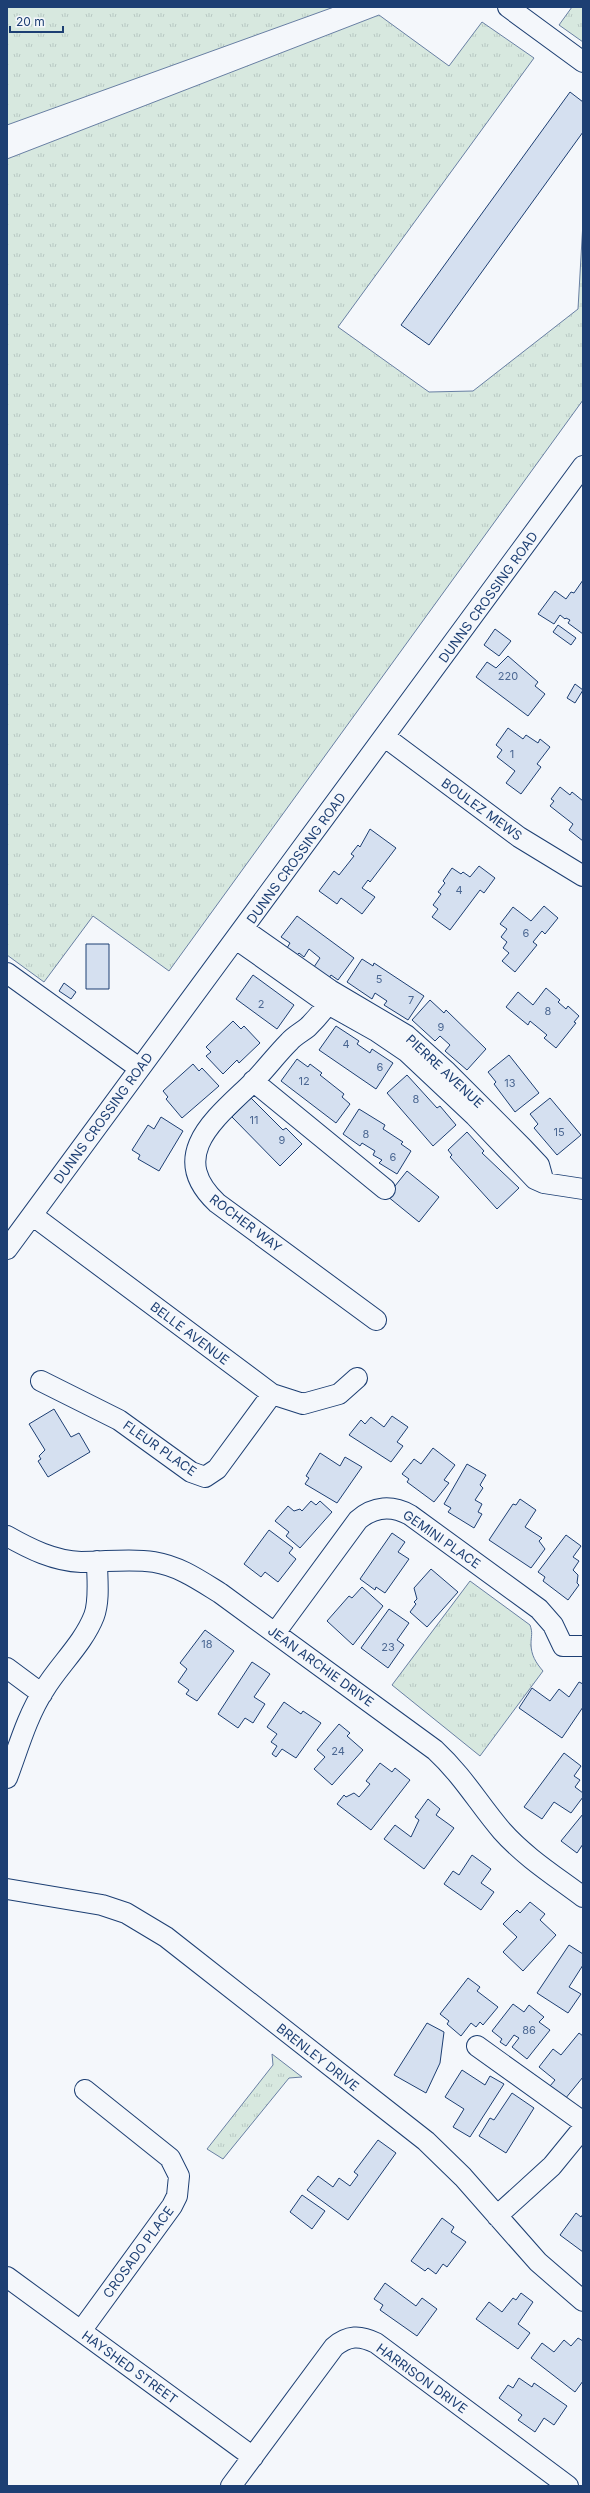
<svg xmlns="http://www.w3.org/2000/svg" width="590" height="2493" font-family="Inter,sans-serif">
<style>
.grass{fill:url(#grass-tufts);stroke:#687fa3}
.building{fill:#d5e0f0;stroke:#1d3f73}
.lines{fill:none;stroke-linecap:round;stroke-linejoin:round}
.minor-casing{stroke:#1d3f73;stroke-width:22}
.minor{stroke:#f4f7fb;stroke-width:20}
.labels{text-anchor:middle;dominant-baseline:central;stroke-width:3;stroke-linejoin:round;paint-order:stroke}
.number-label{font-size:11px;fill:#4b6792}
.street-label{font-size:13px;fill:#1d3f73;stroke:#f4f7fb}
</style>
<defs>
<pattern id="grass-tufts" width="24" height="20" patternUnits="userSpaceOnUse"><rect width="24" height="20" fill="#d7e8df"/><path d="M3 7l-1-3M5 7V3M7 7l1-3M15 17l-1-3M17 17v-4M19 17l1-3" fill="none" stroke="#b8c8c3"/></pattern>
</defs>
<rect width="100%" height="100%" fill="#f4f7fb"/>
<!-- grass -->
<path class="grass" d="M 7,7 L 334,7 L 7,125 Z
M 572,7 L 583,7 L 583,42 L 559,25 Z
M 379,15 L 449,66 L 482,22 L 534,58 L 338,327 L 429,392 L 473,391 L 578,309 L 583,222 L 583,400 L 169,971 L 93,916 L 44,982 L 7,955 L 7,159 Z
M 470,1581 L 530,1625 C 533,1633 531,1636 531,1644 C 531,1655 536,1663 543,1671 L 480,1756 L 392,1685 Z
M 272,2054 L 302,2077 L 289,2078 L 223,2159 L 207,2149 L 273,2065 Z"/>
<!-- building -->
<path class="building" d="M 570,92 L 583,102 L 583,132 L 429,345 L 401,325 Z
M 583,580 L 583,634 L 568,623 L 570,620 L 566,618 L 565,619 L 560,615 L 554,624 L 538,614 L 555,591 L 566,599 L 571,592 L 574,593 Z
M 558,625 L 576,638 L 571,645 L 553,632 Z
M 495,629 L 511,641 L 499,656 L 484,645 Z
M 508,656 L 538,682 L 535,686 L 545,694 L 528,716 L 476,677 L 487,662 L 496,668 Z
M 575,684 L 583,690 L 575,703 L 567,698 Z
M 508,728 L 523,739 L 526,735 L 538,743 L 540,739 L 550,747 L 537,764 L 541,767 L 521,794 L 506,783 L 515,771 L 497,757 L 502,750 L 496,745 Z
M 560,787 L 570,795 L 572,792 L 583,801 L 583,841 L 569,830 L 573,824 L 550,806 L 554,801 L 551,799 Z
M 370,829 L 396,848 L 370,882 L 368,880 L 362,888 L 375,897 L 362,914 L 341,898 L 337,904 L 319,891 L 334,871 L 339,875 L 354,856 L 351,854 L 358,845 L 360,847 Z
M 479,866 L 495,878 L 484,893 L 480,890 L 450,930 L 432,917 L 438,909 L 433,905 L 441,894 L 438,892 L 445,883 L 443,881 L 452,868 L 461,874 L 463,872 L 470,877 Z
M 544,906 L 558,918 L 545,934 L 542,931 L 533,942 L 537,945 L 515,972 L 502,961 L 509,953 L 503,948 L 507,942 L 501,937 L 507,929 L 500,924 L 513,907 L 531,921 Z
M 297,916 L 354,958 L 338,980 L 331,975 L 329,978 L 314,967 L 320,958 L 309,949 L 304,957 L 299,953 L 297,955 L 287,948 L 290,943 L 281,937 Z
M 86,944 L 109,944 L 109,989 L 86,989 Z
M 362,959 L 373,966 L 374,963 L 424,996 L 408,1020 L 384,1005 L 387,1001 L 375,993 L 372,999 L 347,982 Z
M 253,975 L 294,1005 L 277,1029 L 236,999 Z
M 64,983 L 76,992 L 71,999 L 59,991 Z
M 546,988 L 560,1000 L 558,1002 L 566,1009 L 568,1006 L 579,1016 L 574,1022 L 576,1023 L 556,1048 L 544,1038 L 547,1035 L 530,1021 L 528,1025 L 506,1007 L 518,992 L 533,1005 Z
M 430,1000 L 444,1013 L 446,1010 L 486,1049 L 467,1070 L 445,1051 L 450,1045 L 440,1036 L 435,1041 L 412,1020 Z
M 233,1021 L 241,1029 L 244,1026 L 260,1043 L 239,1063 L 237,1060 L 223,1074 L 206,1056 L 211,1052 L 206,1047 Z
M 336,1026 L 359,1041 L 357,1044 L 370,1053 L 372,1049 L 393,1063 L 376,1089 L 319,1050 Z
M 509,1055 L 539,1093 L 515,1112 L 494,1084 L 496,1082 L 488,1072 Z
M 297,1059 L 308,1067 L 310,1064 L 322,1073 L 320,1075 L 344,1094 L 342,1097 L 350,1104 L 336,1123 L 281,1081 Z
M 193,1064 L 199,1071 L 202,1068 L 219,1086 L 182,1118 L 166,1099 L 168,1097 L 163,1091 Z
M 407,1075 L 437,1108 L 440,1106 L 456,1125 L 433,1146 L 387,1093 Z
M 251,1098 L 283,1130 L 286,1128 L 302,1144 L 280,1166 L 232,1117 Z
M 550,1098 L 581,1135 L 557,1155 L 534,1128 L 538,1124 L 530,1114 Z
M 359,1109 L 385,1125 L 383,1129 L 403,1142 L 401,1144 L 411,1151 L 397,1174 L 379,1163 L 382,1160 L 373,1155 L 375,1151 L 362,1143 L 360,1146 L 343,1134 Z
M 161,1117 L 183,1131 L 159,1171 L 138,1159 L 140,1155 L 132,1150 L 148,1125 L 154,1129 Z
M 467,1132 L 484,1151 L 482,1153 L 519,1188 L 497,1209 L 450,1157 L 452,1155 L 448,1150 Z
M 407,1171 L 439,1197 L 419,1222 L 387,1196 Z
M 54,1409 L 71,1437 L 79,1433 L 90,1452 L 48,1477 L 38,1461 L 41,1459 L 39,1456 L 45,1450 L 29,1424 Z
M 392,1416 L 408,1427 L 397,1442 L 403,1446 L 391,1462 L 349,1435 L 361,1420 L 365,1424 L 371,1417 L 384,1427 Z
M 433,1448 L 455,1465 L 444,1480 L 449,1483 L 434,1502 L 407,1482 L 409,1479 L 402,1474 L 414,1459 L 421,1464 Z
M 320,1453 L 340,1466 L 345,1457 L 362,1467 L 337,1503 L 305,1484 L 309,1478 L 306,1476 Z
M 467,1464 L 486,1475 L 480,1485 L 483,1488 L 475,1500 L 482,1504 L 478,1512 L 482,1514 L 474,1528 L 448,1512 L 451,1508 L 444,1504 Z
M 520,1499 L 536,1510 L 525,1527 L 542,1538 L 539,1541 L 545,1549 L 531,1568 L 489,1540 L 513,1504 L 516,1505 Z
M 311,1501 L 316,1505 L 320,1501 L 332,1512 L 300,1548 L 286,1536 L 289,1532 L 275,1521 L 288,1506 L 294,1511 L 300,1509 L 302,1511 Z
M 269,1530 L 293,1548 L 289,1553 L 296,1559 L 278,1582 L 265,1572 L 261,1577 L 244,1564 Z
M 392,1533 L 405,1542 L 398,1552 L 409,1559 L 385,1593 L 376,1587 L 375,1590 L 360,1579 Z
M 566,1535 L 581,1546 L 573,1557 L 579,1561 L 573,1570 L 578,1575 L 577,1583 L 579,1585 L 568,1600 L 543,1581 L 545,1577 L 538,1572 Z
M 431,1569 L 458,1592 L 427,1627 L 410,1612 L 416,1604 L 414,1602 L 417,1599 L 414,1588 Z
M 362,1587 L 383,1606 L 353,1645 L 327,1621 L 349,1596 L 352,1598 Z
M 389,1609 L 409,1623 L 397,1640 L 404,1645 L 388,1668 L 361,1648 Z
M 205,1630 L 234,1651 L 197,1701 L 186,1694 L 189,1690 L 178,1682 L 187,1669 L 180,1663 Z
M 252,1662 L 270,1674 L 254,1697 L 265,1704 L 253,1723 L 245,1718 L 238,1728 L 218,1714 Z
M 579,1682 L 583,1684 L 583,1707 L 562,1738 L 519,1708 L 532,1688 L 550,1701 L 559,1689 L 569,1697 Z
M 284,1702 L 301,1714 L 303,1711 L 321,1723 L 296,1758 L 282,1749 L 276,1757 L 272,1754 L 277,1746 L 271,1742 L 277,1734 L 267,1727 Z
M 339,1724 L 350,1733 L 347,1736 L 363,1750 L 332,1785 L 314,1769 L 325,1757 L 317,1750 Z
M 564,1753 L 581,1766 L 574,1776 L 580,1780 L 575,1787 L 583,1793 L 583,1797 L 571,1813 L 554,1802 L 542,1819 L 524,1807 Z
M 380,1763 L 392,1772 L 395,1768 L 410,1780 L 371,1830 L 337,1804 L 344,1795 L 346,1797 L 354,1793 L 359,1797 L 370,1784 L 366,1781 Z
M 428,1799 L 440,1809 L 436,1815 L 454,1828 L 424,1869 L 384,1839 L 395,1825 L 411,1837 L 419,1820 L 415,1817 Z
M 583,1814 L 583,1844 L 577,1853 L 561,1841 Z
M 472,1855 L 491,1869 L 481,1883 L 494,1892 L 481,1910 L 444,1884 L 453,1871 L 459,1875 Z
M 530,1902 L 545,1914 L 540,1920 L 556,1935 L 523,1971 L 503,1952 L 517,1937 L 503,1924 L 517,1910 L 520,1913 Z
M 569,1945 L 583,1954 L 583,1965 L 569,1987 L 581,1994 L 568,2013 L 537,1993 Z
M 468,1978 L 480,1987 L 477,1991 L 498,2007 L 483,2025 L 480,2022 L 476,2027 L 471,2023 L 461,2036 L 447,2024 L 449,2021 L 440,2014 Z
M 513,2004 L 524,2012 L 529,2005 L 544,2017 L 539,2022 L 550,2030 L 527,2059 L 512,2047 L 519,2038 L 514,2035 L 506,2046 L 500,2042 L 502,2039 L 492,2031 Z
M 427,2023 L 444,2032 L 440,2063 L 426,2093 L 394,2075 Z
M 579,2033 L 583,2036 L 583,2077 L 565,2099 L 550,2086 L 555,2080 L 539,2067 L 553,2049 L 561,2055 Z
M 462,2070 L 485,2085 L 490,2076 L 504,2084 L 470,2137 L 453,2127 L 464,2109 L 445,2097 Z
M 512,2093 L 534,2108 L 506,2153 L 479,2136 L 490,2118 L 494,2120 Z
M 378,2140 L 396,2153 L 348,2220 L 307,2190 L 318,2176 L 333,2187 L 339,2178 L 350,2186 L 358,2175 L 354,2172 Z
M 302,2195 L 325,2211 L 312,2229 L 290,2212 Z
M 576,2213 L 581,2217 L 583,2214 L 583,2252 L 560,2235 Z
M 442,2218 L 454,2227 L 451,2232 L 466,2242 L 447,2267 L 443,2264 L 436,2274 L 428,2268 L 425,2271 L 411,2261 Z
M 385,2283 L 416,2306 L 422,2298 L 437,2309 L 417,2336 L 380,2310 L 383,2305 L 374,2299 Z
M 521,2293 L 533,2302 L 518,2324 L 530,2333 L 518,2349 L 476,2319 L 489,2302 L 502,2312 L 513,2298 L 516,2300 Z
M 578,2338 L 583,2341 L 583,2381 L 575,2392 L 531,2358 L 542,2343 L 554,2352 L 564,2340 L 571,2346 Z
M 519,2378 L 532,2387 L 534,2383 L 567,2406 L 554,2425 L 544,2418 L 535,2432 L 518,2420 L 522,2415 L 499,2398 L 508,2385 L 513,2388 Z"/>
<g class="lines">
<!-- minor casing -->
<g class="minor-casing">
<path id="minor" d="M 508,7 L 583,62
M 385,737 L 519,837 L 583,876
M 236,939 L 328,1004 L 376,1031 L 407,1052 L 475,1116 L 535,1179 L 544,1183 L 539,1165 L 523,1148 L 447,1072 L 406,1035 L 330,990 L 243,929
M 7,973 L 139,1068
M 335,994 C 327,1006 318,1017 308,1027 C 302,1032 294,1036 289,1042 C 276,1055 265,1070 252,1083 C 216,1118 166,1155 217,1203 L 376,1320
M 253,1081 L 385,1189
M 544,1183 L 583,1189
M 32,1215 L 272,1394 L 303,1404 L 339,1394 L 357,1378
M 7,1249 L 583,466
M 41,1381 L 119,1420 L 191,1472 L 205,1477 L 217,1469 L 272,1394
M 7,1536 C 30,1549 54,1561 81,1562 C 106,1562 130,1558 154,1562 C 179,1566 199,1580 220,1593 L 435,1750 C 464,1777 478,1803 502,1831 C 525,1857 555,1876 583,1897
M 275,1633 L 358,1520 C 374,1506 392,1505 410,1515 L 539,1609 L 553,1625 L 563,1646 L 583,1646
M 7,1668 L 42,1694
M 7,1778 C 18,1749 27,1716 44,1690 C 59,1665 83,1644 94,1616 C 100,1600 97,1578 97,1561
M 7,1889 L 102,1905 L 126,1913 L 166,1937 L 426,2141 L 463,2177 L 538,2262 L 583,2301
M 477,2046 L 583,2122
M 497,2216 L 552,2166 L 583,2128
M 7,2277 L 253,2457
M 81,2331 L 172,2206 L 177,2196 L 179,2176 L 170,2158 L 85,2090
M 231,2486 L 334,2347 C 348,2335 360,2335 376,2343 L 568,2486"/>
</g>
<!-- minor -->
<use href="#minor" class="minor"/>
</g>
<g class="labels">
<!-- number labels -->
<g class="number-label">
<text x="508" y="676">220</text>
<text x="512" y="754">1</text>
<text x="459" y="890">4</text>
<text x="526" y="933">6</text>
<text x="379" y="979">5</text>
<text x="411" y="1000">7</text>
<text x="261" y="1004">2</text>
<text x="548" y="1011">8</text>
<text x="441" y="1027">9</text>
<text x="346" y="1044">4</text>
<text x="380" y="1067">6</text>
<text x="304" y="1081">12</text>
<text x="510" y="1083">13</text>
<text x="416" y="1099">8</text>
<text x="254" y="1120">11</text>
<text x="559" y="1132">15</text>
<text x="366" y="1134">8</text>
<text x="282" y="1140">9</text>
<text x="393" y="1157">6</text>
<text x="207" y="1644">18</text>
<text x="388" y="1647">23</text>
<text x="338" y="1751">24</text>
<text x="529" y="2030">86</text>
</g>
<!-- street labels -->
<g class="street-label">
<text transform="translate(488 597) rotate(-54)">DUNNS CROSSING ROAD</text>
<text transform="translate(482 809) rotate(36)">BOULEZ MEWS</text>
<text transform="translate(296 858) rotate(-54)">DUNNS CROSSING ROAD</text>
<text transform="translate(445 1071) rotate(43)">PIERRE AVENUE</text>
<text transform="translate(103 1118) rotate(-54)">DUNNS CROSSING ROAD</text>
<text transform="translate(246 1223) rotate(37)">ROCHER WAY</text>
<text transform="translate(190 1333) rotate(37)">BELLE AVENUE</text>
<text transform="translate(160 1448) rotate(35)">FLEUR PLACE</text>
<text transform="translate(442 1539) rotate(35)">GEMINI PLACE</text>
<text transform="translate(321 1666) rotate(36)">JEAN ARCHIE DRIVE</text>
<text transform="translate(318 2057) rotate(38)">BRENLEY DRIVE</text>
<text transform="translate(138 2252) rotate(-54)">CROSADO PLACE</text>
<text transform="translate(130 2367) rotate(36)">HAYSHED STREET</text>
<text transform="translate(422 2378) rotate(36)">HARRISON DRIVE</text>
</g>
</g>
<!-- border -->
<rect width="590" height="2493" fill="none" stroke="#1d3f73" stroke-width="16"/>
<!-- scale -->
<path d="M10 26v6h53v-6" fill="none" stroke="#1d3f73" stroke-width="2"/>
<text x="16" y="26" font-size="12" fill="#1d3f73" stroke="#f4f7fb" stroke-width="3" paint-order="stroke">20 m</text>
</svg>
